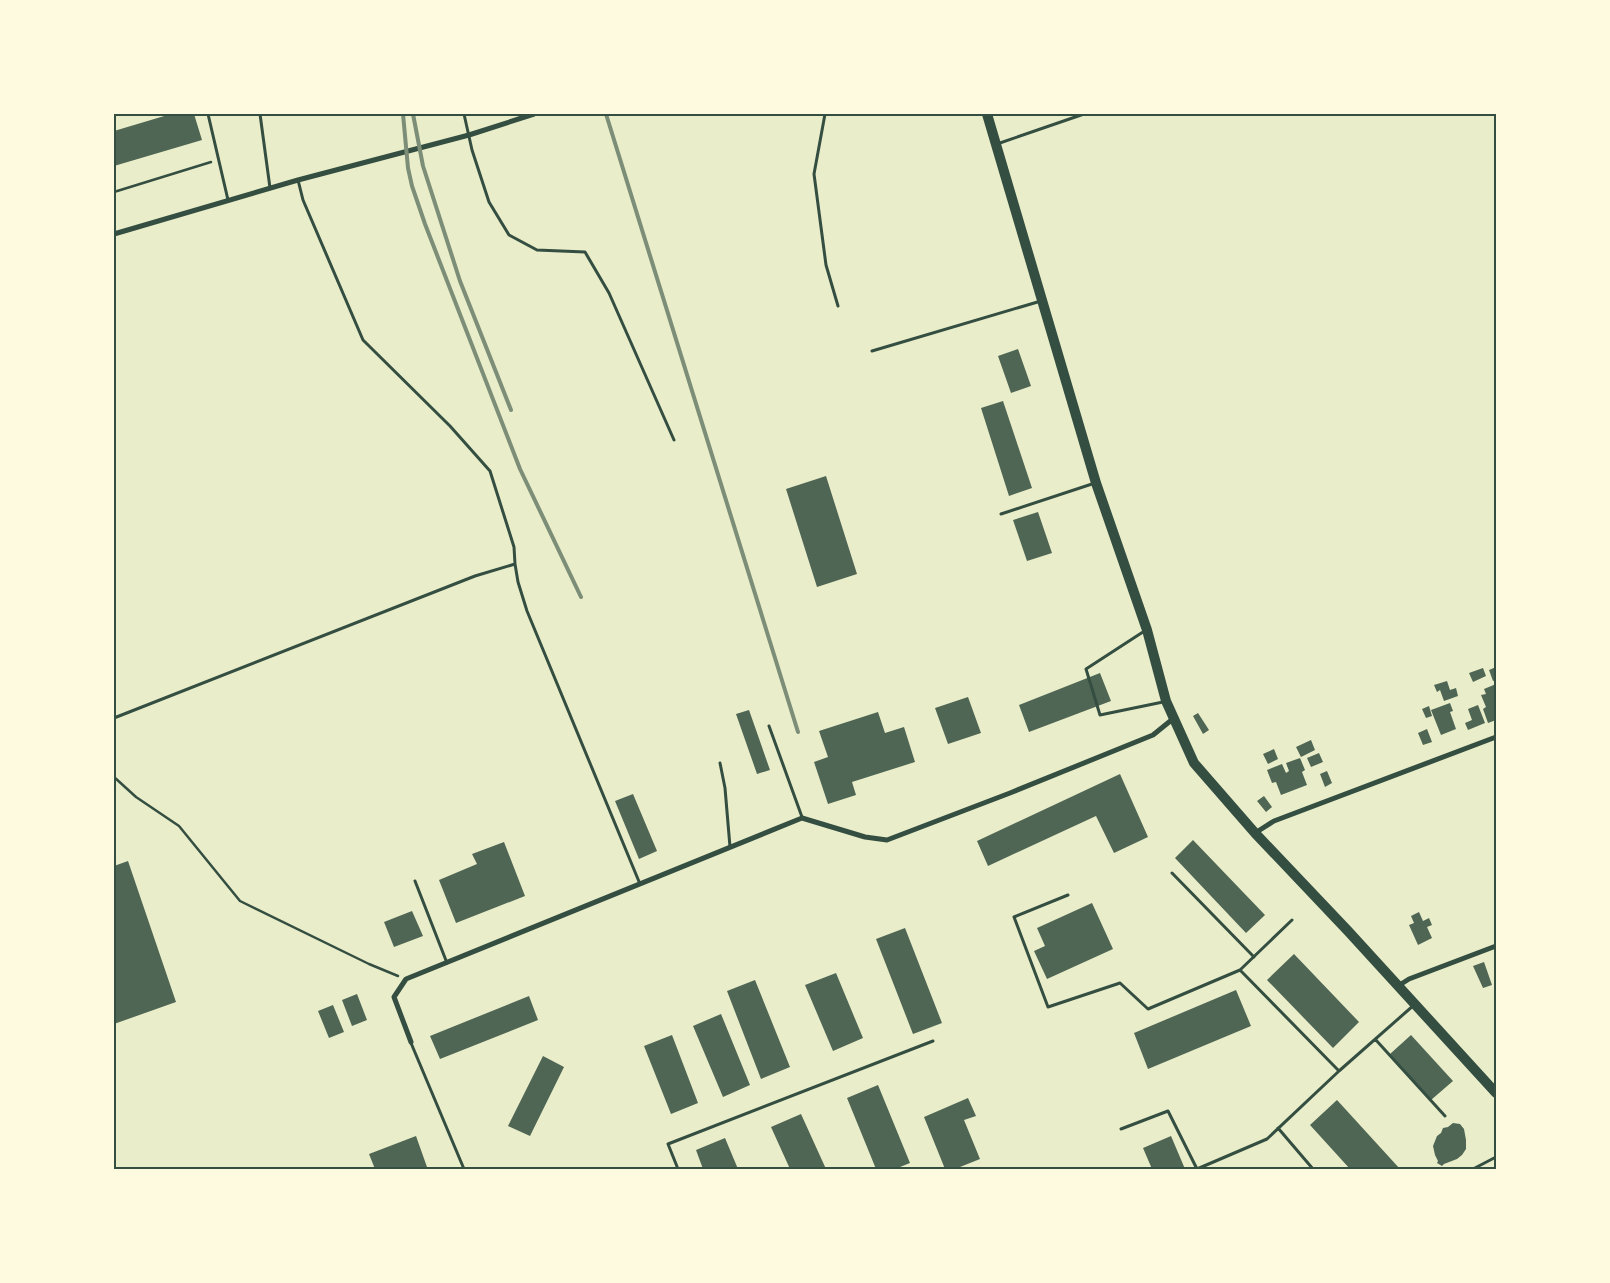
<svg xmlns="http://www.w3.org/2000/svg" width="1610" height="1283" font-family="Mulish,sans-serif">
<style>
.building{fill:#4f6655}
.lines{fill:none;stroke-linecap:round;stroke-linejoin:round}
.path{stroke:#344e41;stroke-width:2.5}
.service{stroke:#344e41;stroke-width:3}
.minor{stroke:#344e41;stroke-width:5}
.secondary{stroke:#344e41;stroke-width:10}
.rail{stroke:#7c8e77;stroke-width:4}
.neatline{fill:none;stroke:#344e41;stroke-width:2}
</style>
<rect width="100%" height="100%" fill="#e9edc9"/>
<!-- building -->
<path class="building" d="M 171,114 L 194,114 L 202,140 L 114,166 L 114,131 Z
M 1018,349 L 1031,386 L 1011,393 L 998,356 Z
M 1003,401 L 1032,488 L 1009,496 L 981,408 Z
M 826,476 L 857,574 L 817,587 L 786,489 Z
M 1038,512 L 1052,553 L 1027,561 L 1013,520 Z
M 1496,667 L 1496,680 L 1493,681 L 1489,670 Z
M 1483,668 L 1486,676 L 1473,682 L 1469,673 Z
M 1100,673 L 1111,701 L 1029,732 L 1019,705 Z
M 1447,681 L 1450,690 L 1456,688 L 1458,696 L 1444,701 L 1440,690 L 1437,692 L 1434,685 Z
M 1496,684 L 1496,720 L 1488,723 L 1483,709 L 1486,707 L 1481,695 L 1486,694 L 1484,689 Z
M 968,697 L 981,733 L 948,744 L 935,708 Z
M 1450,703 L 1453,711 L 1450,712 L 1456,729 L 1441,735 L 1431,710 Z
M 1478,705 L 1485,723 L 1468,730 L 1465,723 L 1472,720 L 1468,709 Z
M 1429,706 L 1432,716 L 1426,718 L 1422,709 Z
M 749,710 L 770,770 L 757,774 L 736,714 Z
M 878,712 L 885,733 L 904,727 L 915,762 L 852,782 L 856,795 L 828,804 L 814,762 L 828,757 L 819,731 Z
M 1198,713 L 1209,730 L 1203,734 L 1193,716 Z
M 1427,729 L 1432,742 L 1423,745 L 1418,733 Z
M 1311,740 L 1315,750 L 1301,757 L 1296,747 Z
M 1274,749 L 1278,759 L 1268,764 L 1263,754 Z
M 1319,753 L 1323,762 L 1311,767 L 1307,758 Z
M 1300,758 L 1305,770 L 1302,772 L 1307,785 L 1281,795 L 1276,782 L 1272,783 L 1267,770 L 1282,764 L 1286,773 L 1289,771 L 1286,763 Z
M 1327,771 L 1332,783 L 1325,787 L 1320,774 Z
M 1120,774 L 1148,837 L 1114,853 L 1096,816 L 988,866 L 977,841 Z
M 633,794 L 657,851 L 639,859 L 615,801 Z
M 1264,796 L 1272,807 L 1266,812 L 1257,801 Z
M 1193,840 L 1265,915 L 1246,933 L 1175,858 Z
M 504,842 L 525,896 L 456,923 L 439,880 L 477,864 L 472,854 Z
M 128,861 L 176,1002 L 114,1024 L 114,866 Z
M 1092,903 L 1113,949 L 1047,979 L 1034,951 L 1045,946 L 1037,928 Z
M 412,911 L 423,936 L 394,947 L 384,922 Z
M 1419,912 L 1423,921 L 1429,918 L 1432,925 L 1427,927 L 1432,938 L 1418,945 L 1409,925 L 1414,923 L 1411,916 Z
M 905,928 L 942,1023 L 913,1034 L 876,939 Z
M 1294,954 L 1359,1022 L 1333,1048 L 1267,980 Z
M 1484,962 L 1492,985 L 1483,988 L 1473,966 Z
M 836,973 L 863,1038 L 833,1051 L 805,985 Z
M 755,980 L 790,1067 L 761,1079 L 727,991 Z
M 1236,990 L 1251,1026 L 1148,1069 L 1134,1033 Z
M 357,994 L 367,1020 L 352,1026 L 342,1000 Z
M 529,996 L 538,1020 L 440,1059 L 430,1036 Z
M 333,1005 L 344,1032 L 329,1038 L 318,1011 Z
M 721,1014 L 750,1085 L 723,1097 L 693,1026 Z
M 672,1035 L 698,1103 L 671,1114 L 644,1046 Z
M 1411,1035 L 1453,1081 L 1431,1100 L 1390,1054 Z
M 543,1056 L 564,1067 L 530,1136 L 508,1126 Z
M 878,1085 L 910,1163 L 895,1169 L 876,1169 L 847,1098 Z
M 968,1098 L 976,1116 L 964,1120 L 980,1159 L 955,1169 L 945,1169 L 924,1117 Z
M 1337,1100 L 1400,1169 L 1350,1169 L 1310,1125 Z
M 801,1114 L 826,1169 L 790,1169 L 771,1127 Z
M 1453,1123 L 1460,1124 L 1464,1129 L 1466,1140 L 1466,1149 L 1462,1155 L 1457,1159 L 1444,1164 L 1442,1166 L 1437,1163 L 1438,1161 L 1435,1155 L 1433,1146 L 1437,1136 L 1441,1133 L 1443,1128 L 1448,1127 Z
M 416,1136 L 427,1167 L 420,1169 L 375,1169 L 369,1154 Z
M 1171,1136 L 1185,1169 L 1152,1169 L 1143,1148 Z
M 725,1138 L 738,1169 L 703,1169 L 696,1150 Z"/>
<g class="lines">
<!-- path -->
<path class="path" d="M 114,192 L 211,162
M 114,777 L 136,797 L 179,826 L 240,901 L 369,964 L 398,976"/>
<!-- service -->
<path class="service" d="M 208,114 L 228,200
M 260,114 L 270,188
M 464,114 L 472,150 L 489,202 L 509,235 L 537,250 L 585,252 L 609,293 L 674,440
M 825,114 L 814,174 L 826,265 L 838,306
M 997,144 L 1084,114
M 298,180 L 303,200 L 363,340 L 450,426 L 490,471 L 514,547 L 515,564
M 872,351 L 1041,301
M 1001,514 L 1095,483
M 1146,630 L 1086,669 L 1100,715 L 1163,702
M 114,718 L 475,576 L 515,564 L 518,582 L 527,611 L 640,884
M 769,726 L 802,817
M 720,763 L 725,788 L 730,847
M 1172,873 L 1254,957
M 415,881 L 447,963
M 1068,895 L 1014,917 L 1048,1007 L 1120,983 L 1148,1009 L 1240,970 L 1339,1071
M 1240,970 L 1292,920
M 1375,1039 L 1445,1116
M 411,1043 L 464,1169
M 1278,1128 L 1313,1169
M 1121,1129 L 1168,1111 L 1197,1169 L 1267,1139 L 1339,1071 L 1414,1005
M 678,1169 L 668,1144 L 933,1041
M 1473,1169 L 1496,1157"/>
<!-- minor -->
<path class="minor" d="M 114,234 L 298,180 L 469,135 L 534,114
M 1255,833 L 1274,821 L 1496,737
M 1398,986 L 1409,979 L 1496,946
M 411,1042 L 394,997 L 406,979 L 802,818 L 865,837 L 887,840 L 1010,793 L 1153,735 L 1174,718"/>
<!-- secondary -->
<path class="secondary" d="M 987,114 L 1096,483 L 1147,630 L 1166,701 L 1194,763 L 1255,833 L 1348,931 L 1496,1093"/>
<!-- rail -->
<path class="rail" d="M 403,114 L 408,168 L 412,186 L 425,224 L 520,469 L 581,597
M 413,114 L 423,166 L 460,281 L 511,410
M 606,114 L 798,732"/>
</g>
<!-- border -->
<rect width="1610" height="1283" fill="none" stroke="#fefae0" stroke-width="230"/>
<rect x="115" y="115" width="1380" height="1053" class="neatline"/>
</svg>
